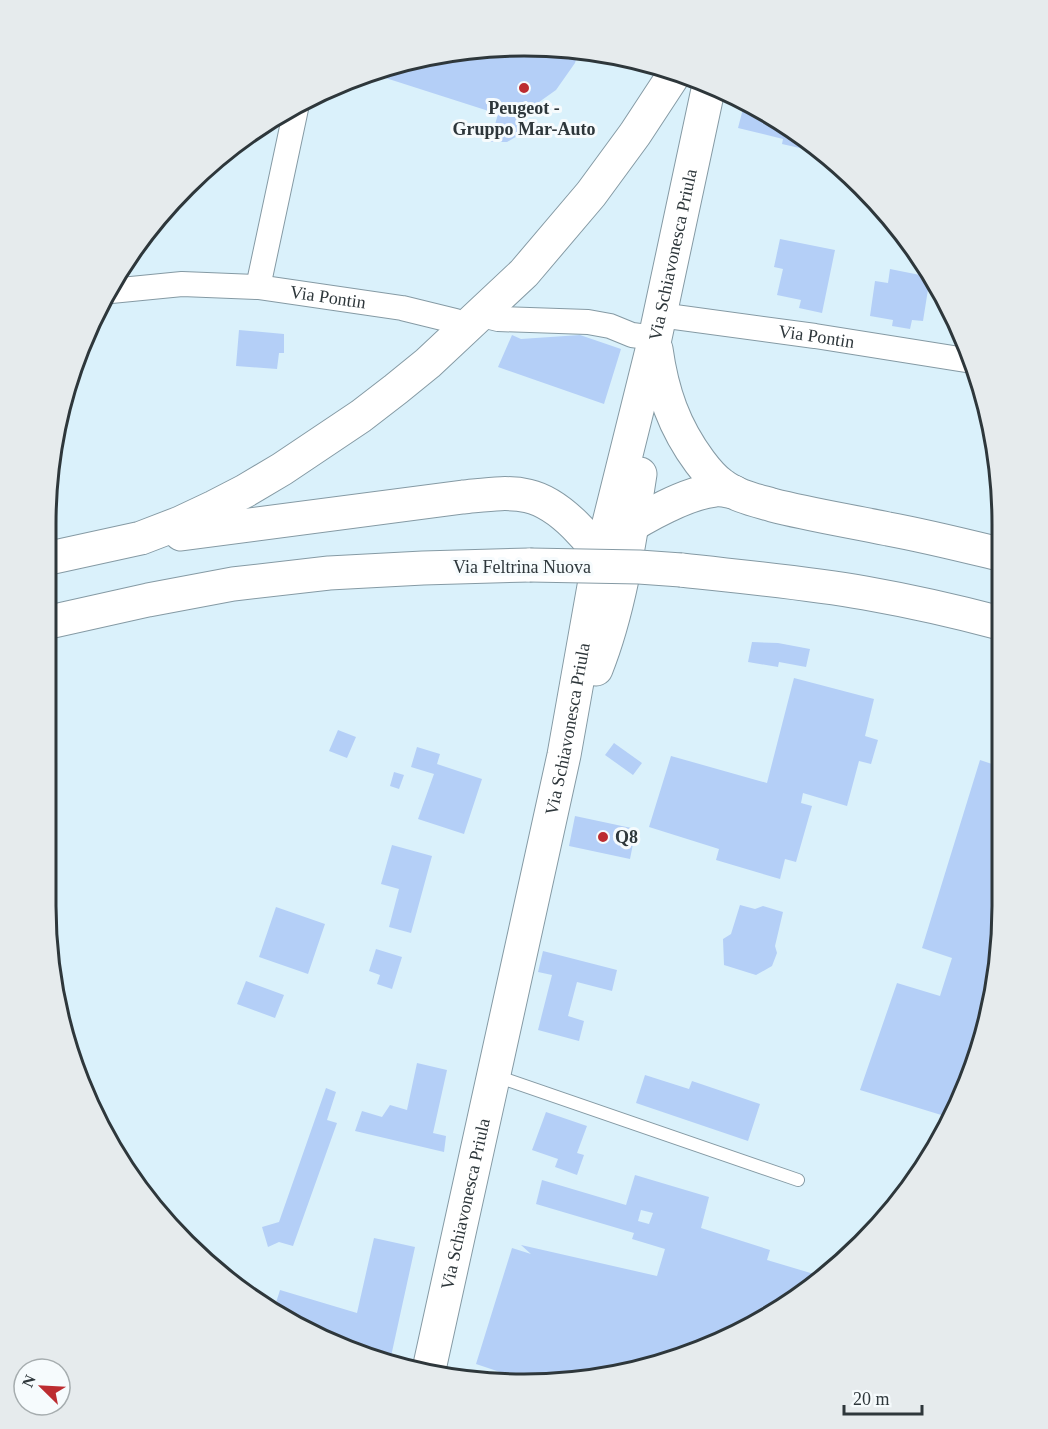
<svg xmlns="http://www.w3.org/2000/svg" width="1048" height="1429" font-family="Georgia,serif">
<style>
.building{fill:#b4cff7;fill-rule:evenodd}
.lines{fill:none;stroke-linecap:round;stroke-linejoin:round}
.service-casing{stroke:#859aa4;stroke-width:14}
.minor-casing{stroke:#859aa4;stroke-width:26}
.primary-casing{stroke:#859aa4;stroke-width:35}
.service{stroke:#fff;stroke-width:12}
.minor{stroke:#fff;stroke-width:24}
.primary{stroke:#fff;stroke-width:33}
.primary-bridge-casing{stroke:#859aa4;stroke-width:35;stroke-linecap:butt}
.primary-bridge{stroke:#fff;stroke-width:33}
.poi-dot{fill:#bc2c30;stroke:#f6fbfd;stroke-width:2}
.labels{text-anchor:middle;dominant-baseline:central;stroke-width:6;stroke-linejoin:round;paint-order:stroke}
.poi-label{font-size:18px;font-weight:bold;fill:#2e373b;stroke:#f6fbfd}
.street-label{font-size:18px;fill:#2e373b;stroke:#f6fbfd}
.rim{fill:none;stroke:#2e373b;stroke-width:3}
</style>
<rect width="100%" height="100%" fill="#daf1fb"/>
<!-- building -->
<path class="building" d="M 492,46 L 579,49 L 575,63 L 556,90 L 532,107 L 519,135 L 507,142 L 490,142 L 498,114 L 370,73 L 400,61 Z
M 745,101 L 763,109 L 826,154 L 782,144 L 783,139 L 738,128 Z
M 780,239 L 835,250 L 822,313 L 799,308 L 801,300 L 777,295 L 783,269 L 774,267 Z
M 890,269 L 930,277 L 923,321 L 912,320 L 910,329 L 892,326 L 893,320 L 870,316 L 875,281 L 888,283 Z
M 239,330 L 284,334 L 284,353 L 279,353 L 277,369 L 236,366 Z
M 512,335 L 521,339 L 580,335 L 621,349 L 604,404 L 498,367 Z
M 752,642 L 778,643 L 810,649 L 806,667 L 779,662 L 778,667 L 748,662 Z
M 794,678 L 874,699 L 865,736 L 878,740 L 871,764 L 859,761 L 847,806 L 803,793 L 801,803 L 812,806 L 796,862 L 785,859 L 780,879 L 716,860 L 719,849 L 649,827 L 671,756 L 767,783 Z
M 338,730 L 356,737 L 347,758 L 329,751 Z
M 614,743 L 642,763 L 633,775 L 605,755 Z
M 417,747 L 440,754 L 437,764 L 482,779 L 464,834 L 418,819 L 434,774 L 411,767 Z
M 980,760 L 1001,767 L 1002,937 L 978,1059 L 951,1118 L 860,1090 L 897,983 L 940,996 L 952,958 L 922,948 Z
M 394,772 L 404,775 L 399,789 L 390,786 Z
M 575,816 L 636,829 L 630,859 L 569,846 Z
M 392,845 L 432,856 L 411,933 L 389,927 L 399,889 L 381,884 Z
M 740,905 L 755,909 L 763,906 L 783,912 L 775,946 L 777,953 L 772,966 L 756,975 L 724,965 L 723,939 L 731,934 Z
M 276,907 L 325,924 L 308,974 L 259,957 Z
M 376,949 L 402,957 L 392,989 L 377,984 L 380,975 L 369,971 Z
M 543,951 L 617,970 L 612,991 L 577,982 L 568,1016 L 584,1021 L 579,1041 L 538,1030 L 552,975 L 538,972 Z
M 246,981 L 284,995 L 275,1018 L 237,1004 Z
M 417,1063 L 447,1070 L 433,1133 L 446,1136 L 444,1152 L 355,1131 L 362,1111 L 382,1117 L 390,1105 L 407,1110 Z
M 645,1075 L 689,1089 L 692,1081 L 760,1104 L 748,1141 L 636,1103 Z
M 326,1088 L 336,1092 L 327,1120 L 337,1123 L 293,1246 L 279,1242 L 268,1247 L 262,1227 L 279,1222 Z
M 546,1112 L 587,1126 L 577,1153 L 584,1155 L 577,1175 L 555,1167 L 558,1159 L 532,1150 Z
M 635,1175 L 709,1197 L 701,1228 L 770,1250 L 767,1260 L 824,1277 L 816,1285 L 708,1347 L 586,1380 L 499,1377 L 500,1372 L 476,1364 L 512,1248 L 531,1254 L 521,1245 L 657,1276 L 665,1249 L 632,1239 L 634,1233 L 536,1204 L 542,1180 L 626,1205 ZM 641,1210 L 653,1213 L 649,1224 L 638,1221 Z
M 374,1238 L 415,1247 L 390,1361 L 312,1335 L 274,1309 L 280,1290 L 357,1313 Z"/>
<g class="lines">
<!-- service casing -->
<g class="service-casing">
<path id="service" d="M 496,1076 L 798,1180"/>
</g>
<!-- minor casing -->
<g class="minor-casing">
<g id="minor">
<path d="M 258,287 L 297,104"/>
<path id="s1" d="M 111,291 L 182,284 L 258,287 L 402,308 L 455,321 L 465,327"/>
<path d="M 482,310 L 490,317 L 498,319 L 588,322 L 610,326 L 632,335 L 655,338"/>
<path id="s2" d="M 660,315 L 815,336 L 972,361"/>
</g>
</g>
<!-- primary casing -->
<g class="primary-casing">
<g id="primary">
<path d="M 656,349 C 662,392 674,427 700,462 C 706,470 713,479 722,485 C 736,496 755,500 772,505 C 811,515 850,521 888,529 C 926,536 962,545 999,554"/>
<path d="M 620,533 C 643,517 687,493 715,490 C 721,489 728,491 734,492"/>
<path d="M 181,534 L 463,497 C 484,495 507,491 528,496 C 559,503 596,542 607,571"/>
<path d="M 45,559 L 141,538 L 180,523 L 214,507 L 245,491 L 282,469 L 361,416 L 396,389 L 428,363 L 524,273 L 591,194 L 635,134 L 677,70"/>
<path d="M 681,570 C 743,577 804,582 865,593 C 910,601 955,611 1000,623"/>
<path d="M 45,623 L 148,600 L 233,584 L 329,573 L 423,568 L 530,565"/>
<path d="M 596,669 C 620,609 630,538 640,474"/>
<path id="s3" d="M 428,1374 L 564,755 L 596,575 L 655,338 L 709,85"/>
</g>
</g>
<!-- service -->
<use href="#service" class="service"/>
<!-- minor -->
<use href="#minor" class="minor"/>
<!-- primary -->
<use href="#primary" class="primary"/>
<!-- primary-bridge casing -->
<g class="primary-bridge-casing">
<path id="primary-bridge" d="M 530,565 L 639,567 L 681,570"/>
</g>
<!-- primary-bridge -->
<use href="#primary-bridge" class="primary-bridge"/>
</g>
<!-- markers -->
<g class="poi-dot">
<circle cx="524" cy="88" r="6"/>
<circle cx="603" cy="837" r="6"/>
</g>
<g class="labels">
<!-- poi labels -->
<g class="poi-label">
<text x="524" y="108">Peugeot -<tspan x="524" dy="21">Gruppo Mar-Auto</tspan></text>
<text x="615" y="837" text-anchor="start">Q8</text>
</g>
<!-- street labels -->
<g class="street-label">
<text stroke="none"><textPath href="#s3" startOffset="1146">Via Schiavonesca Priula</textPath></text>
<text stroke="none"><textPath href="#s1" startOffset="218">Via Pontin</textPath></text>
<text stroke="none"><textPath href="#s2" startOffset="158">Via Pontin</textPath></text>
<text x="522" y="567">Via Feltrina Nuova</text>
<text stroke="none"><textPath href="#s3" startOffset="660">Via Schiavonesca Priula</textPath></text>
<text stroke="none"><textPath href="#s3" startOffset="174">Via Schiavonesca Priula</textPath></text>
</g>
</g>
<!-- crop -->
<path d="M0 0H1048V1429H0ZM524 56H524A468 468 0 0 1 992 524V906A468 468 0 0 1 524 1374H524A468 468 0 0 1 56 906V524A468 468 0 0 1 524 56Z" fill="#e6ebed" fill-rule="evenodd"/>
<path class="rim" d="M524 56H524A468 468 0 0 1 992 524V906A468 468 0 0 1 524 1374H524A468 468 0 0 1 56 906V524A468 468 0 0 1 524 56Z"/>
<!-- north arrow -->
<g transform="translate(42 1387) rotate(294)"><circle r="28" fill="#f6fbfd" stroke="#a6adaf" stroke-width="1.5"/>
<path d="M0-4.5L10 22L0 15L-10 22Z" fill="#bc2c30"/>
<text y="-9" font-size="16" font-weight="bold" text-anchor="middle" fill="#2e373b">N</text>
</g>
<!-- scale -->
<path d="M844 1405v9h78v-9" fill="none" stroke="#2e373b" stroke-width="3"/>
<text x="853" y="1405" font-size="18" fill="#2e373b" stroke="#f6fbfd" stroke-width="4.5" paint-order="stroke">20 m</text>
</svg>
